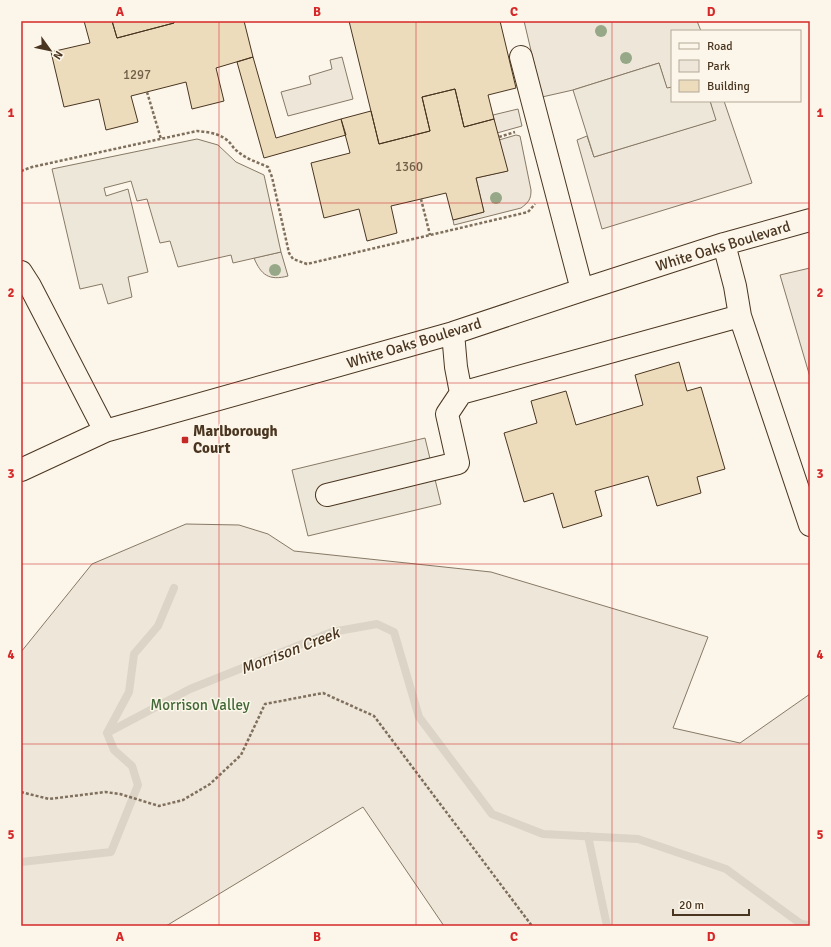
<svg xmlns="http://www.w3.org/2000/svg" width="831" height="947" font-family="Signika,sans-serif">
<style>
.green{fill:#ede6d9;stroke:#887966}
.parking{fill:#ede7d9;stroke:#887966}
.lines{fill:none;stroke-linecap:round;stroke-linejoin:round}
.stream{stroke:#dcd4c6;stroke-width:8}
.building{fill:#ecdcbc;stroke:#4a3520}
.minor-casing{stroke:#4a3520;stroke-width:24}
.path{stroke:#7f6f5c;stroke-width:2.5;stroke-dasharray:3 2;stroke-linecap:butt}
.minor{stroke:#fbf6e9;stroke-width:22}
.tree{fill:#96a887}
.grid{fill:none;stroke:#d62828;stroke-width:1;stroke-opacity:0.55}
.poi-dot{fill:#c62828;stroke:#fbf6e9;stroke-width:1.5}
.labels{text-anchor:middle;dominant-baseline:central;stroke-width:3;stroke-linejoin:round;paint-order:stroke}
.number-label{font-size:13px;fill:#725f47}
.street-label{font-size:15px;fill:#4a3520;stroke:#fbf6e9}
.poi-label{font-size:15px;font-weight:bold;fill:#4a3520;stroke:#fbf6e9;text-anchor:start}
.park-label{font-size:15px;fill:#436837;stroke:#fbf6e9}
.water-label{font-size:16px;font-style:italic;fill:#4a3520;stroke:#fbf6e9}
.neatline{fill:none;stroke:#d62828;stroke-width:1.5}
.grid-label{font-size:13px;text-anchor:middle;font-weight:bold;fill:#d62828}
</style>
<rect width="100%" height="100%" fill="#fbf6e9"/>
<!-- green -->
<path class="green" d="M 524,21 L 697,21 L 701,31 L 672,31 L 672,87 L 667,89 L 659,63 L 573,90 L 542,97 Z
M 342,57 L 353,99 L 288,116 L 281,92 L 311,84 L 309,76 L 332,69 L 330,60 Z
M 710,101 L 724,101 L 752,183 L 602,229 L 577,140 L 587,136 L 594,157 L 715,120 Z
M 518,109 L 522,126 L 497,133 L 493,115 Z
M 516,135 L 520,136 L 531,190 C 531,199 529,202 521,208 L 454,225 L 453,220 L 484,212 L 476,178 L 507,171 L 499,140 Z
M 281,252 L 288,276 C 269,281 261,275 254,258 Z
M 810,268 L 810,377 L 780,275 Z
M 186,524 L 239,525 L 268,534 L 294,551 L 491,572 L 708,637 L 673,728 L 740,743 L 810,694 L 810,926 L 444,926 L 363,807 L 166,926 L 21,926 L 21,652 L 92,564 Z"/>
<!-- parking -->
<path class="parking" d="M 659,63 L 667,88 L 672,87 L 672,101 L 710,101 L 716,120 L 594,157 L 573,90 Z
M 197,139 L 218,145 L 236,162 L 264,175 L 281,252 L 233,263 L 231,255 L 178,267 L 170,241 L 160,243 L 147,199 L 137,201 L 131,181 L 104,188 L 106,196 L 128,189 L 148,272 L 128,277 L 132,297 L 108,304 L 102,284 L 80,289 L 52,169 Z
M 425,438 L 441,504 L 308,536 L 292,470 Z"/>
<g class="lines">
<!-- stream -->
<path class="stream" d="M 107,733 L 129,692 L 134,654 L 158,626 L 174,588
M 588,836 L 607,926
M 21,862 L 111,852 L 138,785 L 132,766 L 114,750 L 107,733 L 190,689 L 332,632 L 377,624 L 394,632 L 419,717 L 492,814 L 543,834 L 638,839 L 726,869 L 801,924 L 810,925"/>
</g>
<!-- building -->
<path class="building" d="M 84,21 L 112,21 L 117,38 L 174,23 L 174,21 L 244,21 L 253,57 L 216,68 L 224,101 L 192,109 L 186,82 L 131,96 L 138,122 L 106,130 L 99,99 L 64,107 L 51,52 L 90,43 Z
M 112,21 L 174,21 L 174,23 L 117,38 Z
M 349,21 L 500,21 L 516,88 L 488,95 L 494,119 L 464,127 L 455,89 L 422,97 L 430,131 L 379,144 Z
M 253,57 L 276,138 L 341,119 L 346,135 L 264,158 L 237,62 Z
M 455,89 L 464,127 L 494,119 L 508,171 L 476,178 L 484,212 L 453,220 L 446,193 L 421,199 L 391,206 L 397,233 L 367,241 L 359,209 L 324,218 L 311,163 L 350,153 L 341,119 L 371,111 L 379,144 L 430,131 L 422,97 Z
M 679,362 L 687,391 L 701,387 L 725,469 L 697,477 L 701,493 L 657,506 L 648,476 L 595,491 L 602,516 L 563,528 L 553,493 L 524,502 L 504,433 L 537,423 L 531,401 L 566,391 L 576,425 L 643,405 L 635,375 Z"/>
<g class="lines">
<!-- minor casing -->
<g class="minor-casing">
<path id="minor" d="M 521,57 L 582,290
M 21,272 L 30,286 L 105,431
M 740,316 L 810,525
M 453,333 L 456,367 L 461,393 L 740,316 L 735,286 L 724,244
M 21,470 L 105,431 L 453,333 L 582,290 L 724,244 L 810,220
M 327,495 L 458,463 L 447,414 L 461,393"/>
</g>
<!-- path -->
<path class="path" d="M 147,92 L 161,139
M 499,137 L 515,132
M 21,171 L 32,167 L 197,131 C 207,132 218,133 227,140 C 231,143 233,148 237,151 C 246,159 257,162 268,167 L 272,177 L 289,253 L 293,259 L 307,264 L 528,212 L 535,204
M 421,199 L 430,235
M 21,792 L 49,799 L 105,792 L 120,794 L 159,806 L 183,800 L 210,784 L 241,755 L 265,704 L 323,693 L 374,716 L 532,926"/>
<!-- minor -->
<use href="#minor" class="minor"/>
</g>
<!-- trees -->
<g class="tree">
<circle cx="601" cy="31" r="6"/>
<circle cx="626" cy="58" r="6"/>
<circle cx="496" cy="198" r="6"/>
<circle cx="275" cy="270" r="6"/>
</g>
<!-- grid -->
<path class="grid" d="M 219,21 L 219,926M 416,21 L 416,926M 612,21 L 612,926M 21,203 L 810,203M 21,383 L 810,383M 21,564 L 810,564M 21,744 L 810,744"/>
<!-- markers -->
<rect class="poi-dot" x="181" y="436" width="8" height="8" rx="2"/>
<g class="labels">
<!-- number labels -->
<g class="number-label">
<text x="137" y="75">1297</text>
<text x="409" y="167">1360</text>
</g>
<!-- street labels -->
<g class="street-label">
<text transform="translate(723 246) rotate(-17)">White Oaks Boulevard</text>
<text transform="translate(414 343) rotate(-17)">White Oaks Boulevard</text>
</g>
<!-- poi labels -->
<g class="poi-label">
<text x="193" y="431">Marlborough<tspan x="193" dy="17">Court</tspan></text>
</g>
<!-- park labels -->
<g class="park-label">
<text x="200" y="705">Morrison Valley</text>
</g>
<!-- water labels -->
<g class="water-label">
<text transform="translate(290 651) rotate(-21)">Morrison Creek</text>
</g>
</g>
<!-- border -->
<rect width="831" height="947" fill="none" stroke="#fbf6e9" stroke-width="44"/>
<!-- legend -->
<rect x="671" y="30" width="130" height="72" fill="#fbf6e9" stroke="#b4a999"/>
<rect x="679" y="43" width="20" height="6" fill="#fbf6e9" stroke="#b4a999"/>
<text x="707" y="50" font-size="12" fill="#4a3520">Road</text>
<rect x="679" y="60" width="20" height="12" fill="#ede6d9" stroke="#b4a999"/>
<text x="707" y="70" font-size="12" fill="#4a3520">Park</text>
<rect x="679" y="80" width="20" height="12" fill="#ecdcbc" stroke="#b4a999"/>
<text x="707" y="90" font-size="12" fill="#4a3520">Building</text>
<!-- north arrow -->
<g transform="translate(50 50) rotate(123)" stroke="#fbf6e9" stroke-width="3" paint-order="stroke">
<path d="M0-3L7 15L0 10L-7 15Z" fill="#4a3520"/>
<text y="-6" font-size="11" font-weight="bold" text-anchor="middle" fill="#4a3520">N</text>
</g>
<!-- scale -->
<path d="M673 909v6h76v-6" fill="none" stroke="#4a3520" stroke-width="2"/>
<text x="679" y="909" font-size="12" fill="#4a3520" stroke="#fbf6e9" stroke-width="3" paint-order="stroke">20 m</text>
<rect x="22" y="22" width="787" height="903" class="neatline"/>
<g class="grid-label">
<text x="120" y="16">A</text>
<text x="317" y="16">B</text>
<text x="514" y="16">C</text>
<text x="711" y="16">D</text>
<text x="11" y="117">1</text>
<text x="820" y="117">1</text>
<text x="11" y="297">2</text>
<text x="820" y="297">2</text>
<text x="11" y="478">3</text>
<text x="820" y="478">3</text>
<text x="11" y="659">4</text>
<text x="820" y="659">4</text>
<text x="11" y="839">5</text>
<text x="820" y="839">5</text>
<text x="120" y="941">A</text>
<text x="317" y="941">B</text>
<text x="514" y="941">C</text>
<text x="711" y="941">D</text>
</g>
</svg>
